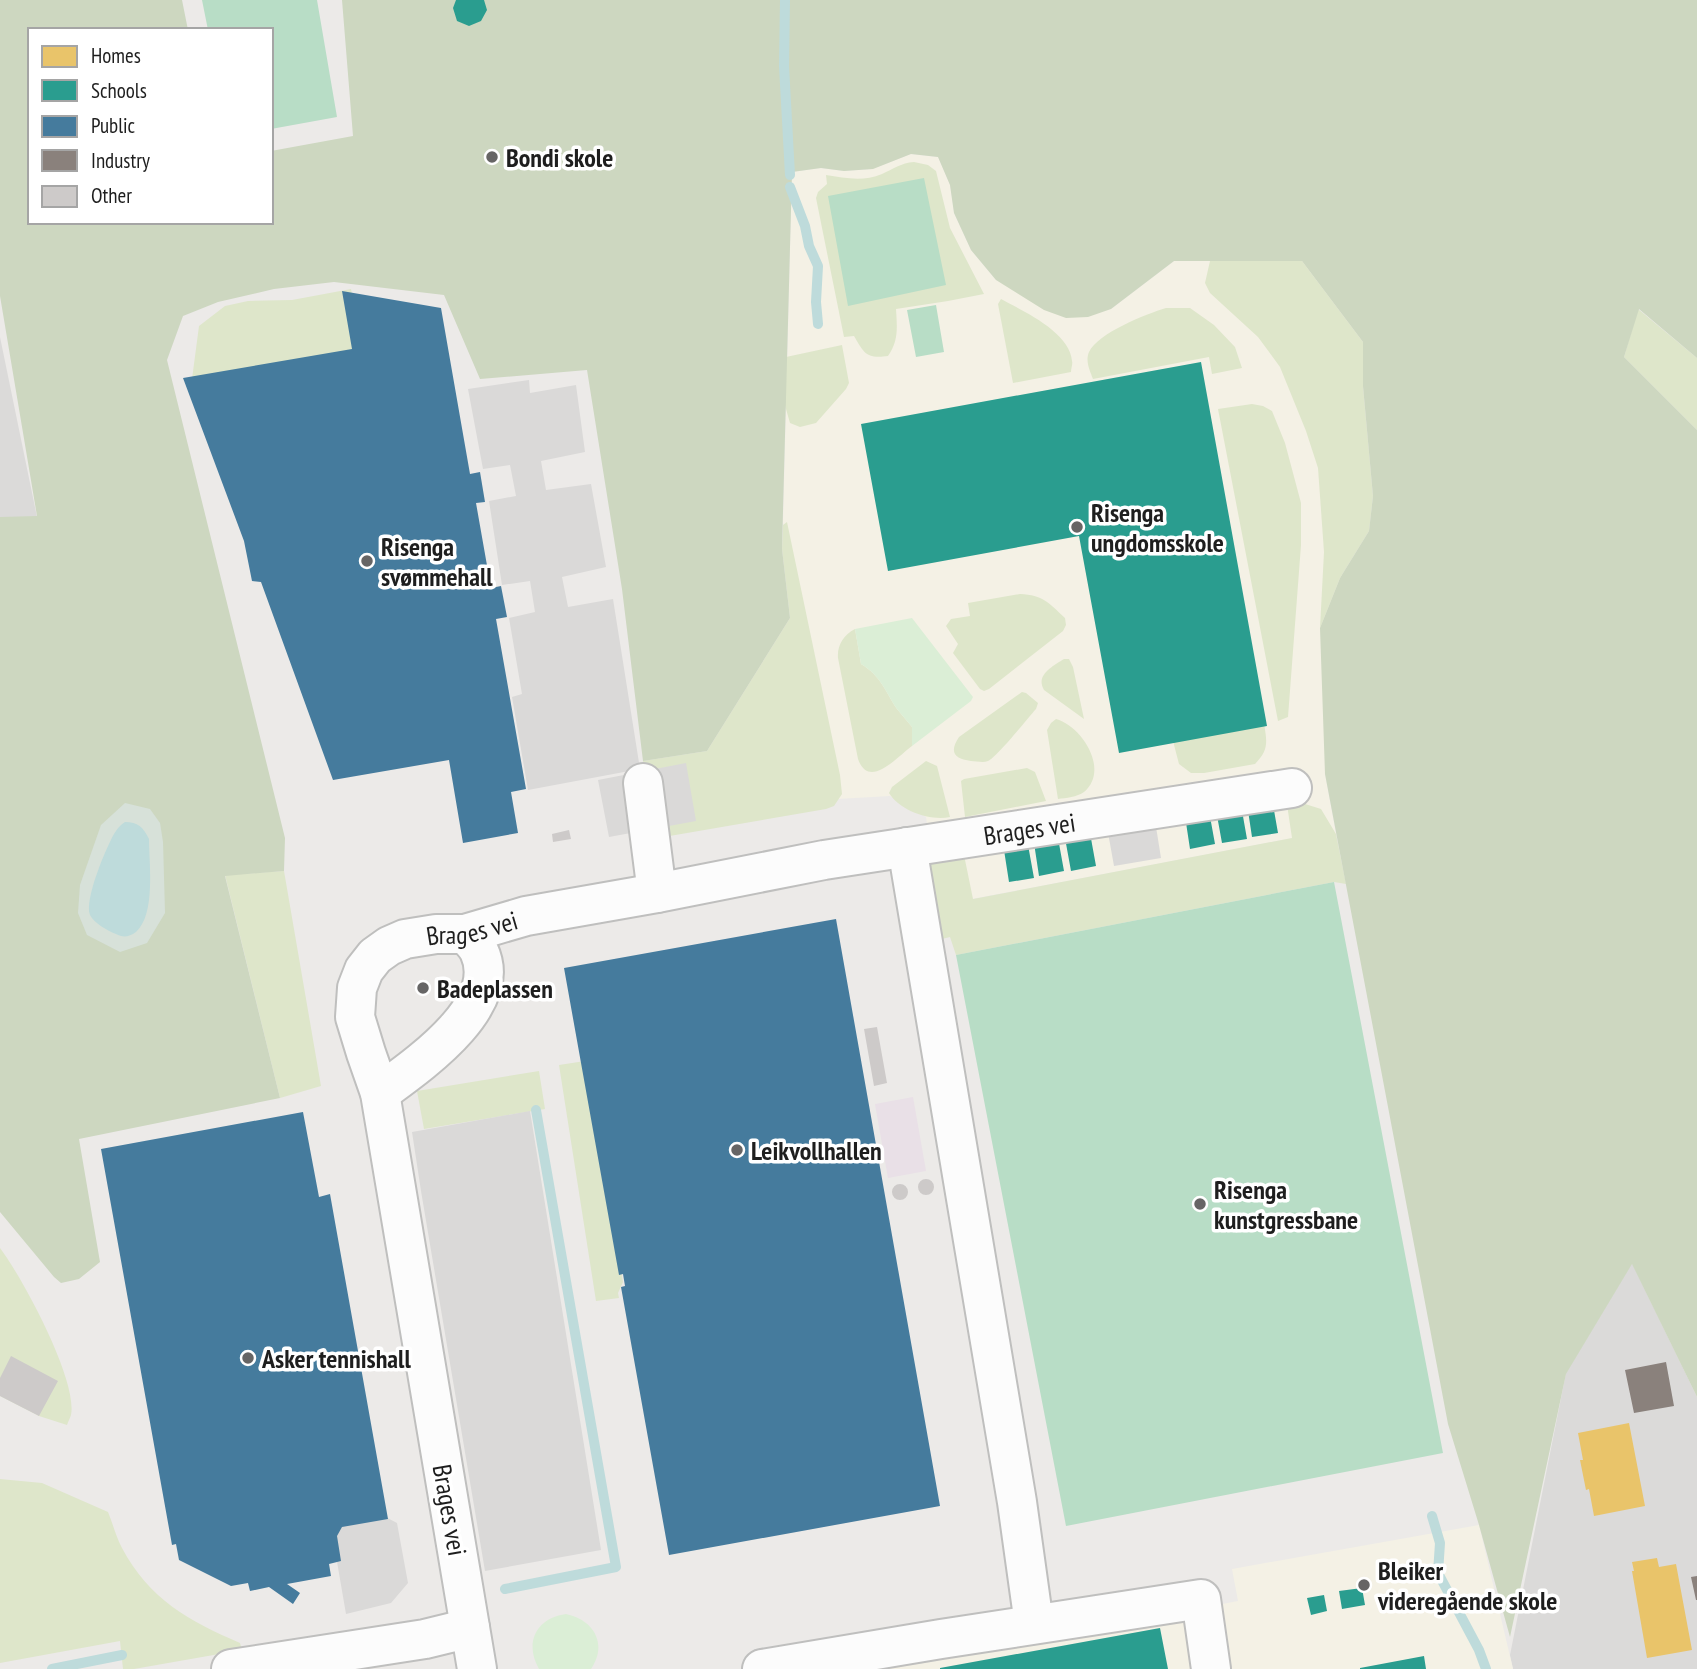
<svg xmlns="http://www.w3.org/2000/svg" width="1697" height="1669" font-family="'PT Sans Narrow',sans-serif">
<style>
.residential{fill:#dbdad9}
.industrial{fill:#e9e0e7}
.education{fill:#f4f1e5}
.grass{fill:#dee6ca}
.forest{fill:#cdd7c0}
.wetland{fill:#d7e1d9}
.park{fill:#dbeed6}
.pitch{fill:#b8ddc6}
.parking{fill:#dad9d8}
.water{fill:#bedbdb}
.homes{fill:#e9c46a}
.schools{fill:#2a9d8f}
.public{fill:#457b9d}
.industry{fill:#8a817c}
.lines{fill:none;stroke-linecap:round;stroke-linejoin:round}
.stream{stroke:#bedbdb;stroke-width:10}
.building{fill:#cdcac9}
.minor-casing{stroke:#bfbfbe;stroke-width:42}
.minor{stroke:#fcfcfc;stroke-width:38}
.poi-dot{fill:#666565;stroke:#fff;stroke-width:2.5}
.labels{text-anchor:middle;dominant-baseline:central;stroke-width:7;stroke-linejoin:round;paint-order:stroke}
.poi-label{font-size:26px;font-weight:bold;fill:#1e1e1e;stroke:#fff;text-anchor:start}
.street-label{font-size:26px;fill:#1e1e1e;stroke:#fff}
</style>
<rect width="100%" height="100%" fill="#eceae8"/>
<!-- residential -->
<path class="residential" d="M 0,337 L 37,517 L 0,517 Z
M 1632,1263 L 1697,1397 L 1697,1669 L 1513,1669 L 1510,1655 L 1566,1373 Z"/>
<!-- industrial -->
<path class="industrial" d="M 913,1097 L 926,1171 L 888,1178 L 875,1104 Z"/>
<!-- education -->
<path class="education" d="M 911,154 L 938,157 L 950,185 L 954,213 L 971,250 L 996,280 L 1111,309 L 1174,261 L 1302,261 L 1363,342 L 1325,774 L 1336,834 L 1293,838 L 972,899 L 939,901 L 926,817 L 890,796 L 837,799 L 783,522 L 792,172 L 821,168 L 844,171 L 872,169 Z
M 1479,1525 L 1513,1669 L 883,1669 L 1238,1601 L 1232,1569 Z"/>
<!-- grass -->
<path class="grass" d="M 914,162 L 928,165 L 936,171 L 950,228 L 984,294 L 948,301 L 896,309 C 897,326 899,341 888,356 C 866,359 864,353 854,336 L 844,337 L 816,198 L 818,192 L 827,184 L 826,175 C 845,178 863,182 882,174 C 893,169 901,163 914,162 Z
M 1210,261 L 1302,261 L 1363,342 L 1363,386 L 1373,496 L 1369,531 L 1340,578 L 1320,628 L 1324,552 L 1318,468 L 1306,431 L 1280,367 L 1258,337 L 1210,293 L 1205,283 Z
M 351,289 L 363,352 L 192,379 L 199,326 L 225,306 L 248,301 L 292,300 Z
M 1001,299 C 1023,311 1070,332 1072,361 C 1073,364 1071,368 1071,372 L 1013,383 L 998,304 Z
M 1166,308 L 1190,308 L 1214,325 L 1235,347 L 1242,368 L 1212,374 L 1209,357 L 1093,379 C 1090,371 1085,361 1089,352 C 1098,333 1146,314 1166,308 Z
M 1638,309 L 1697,358 L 1697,430 L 1624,357 Z
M 842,345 L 849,383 L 846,389 L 816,423 L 800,427 L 790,423 L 772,360 Z
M 1252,404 L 1263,406 L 1272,411 L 1285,443 L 1301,503 L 1301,545 L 1288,717 L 1278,721 L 1218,409 Z
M 787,522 L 840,775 L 842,794 L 834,806 L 826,809 L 658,838 L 686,764 L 645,771 L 643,761 L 707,751 L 790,618 L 782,549 L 783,525 Z
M 1020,594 C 1043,595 1049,603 1065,618 L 1066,625 L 1063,631 L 989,689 L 984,691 L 980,689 L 953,653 L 958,644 L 946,626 L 951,619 L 970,616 L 968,603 Z
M 855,629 L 861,664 C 881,676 885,691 897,709 C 902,715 907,721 912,727 L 912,746 C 897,757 869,790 858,759 L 838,658 C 837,646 843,635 855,629 Z
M 1064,659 L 1069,659 L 1073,667 L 1084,719 L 1044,690 C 1035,675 1053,666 1064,659 Z
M 1022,692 L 1026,693 L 1038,703 L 1036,709 C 1027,719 997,757 988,761 C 983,763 976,761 971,761 C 954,759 949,752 959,737 Z
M 1056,719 C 1082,726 1110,770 1084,792 C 1077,797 1066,798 1058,799 L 1047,730 L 1051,723 Z
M 1264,723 C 1267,742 1269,750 1255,764 L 1204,773 L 1191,773 L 1179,764 L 1173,741 Z
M 926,761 L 937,766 L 950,817 C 930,821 900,811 889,793 L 892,787 Z
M 1027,768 L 1035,772 L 1046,801 L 965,817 L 961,781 L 964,779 Z
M 1286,798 L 1321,809 L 1336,834 L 1346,884 L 1334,882 L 956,955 L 950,937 L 934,941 L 928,866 L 935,858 L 963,850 L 973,899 L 1292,838 Z
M 284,871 L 321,1086 L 280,1098 L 225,875 Z
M 585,1061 L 623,1282 L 618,1293 L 619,1298 L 596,1301 L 559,1065 Z
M 539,1071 L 545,1109 L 424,1129 L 417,1091 Z
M 0,1248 C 22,1277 78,1380 71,1415 C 70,1418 68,1422 67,1425 L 39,1416 L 0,1396 Z
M 0,1479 L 42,1483 L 108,1512 C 113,1524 116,1537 122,1548 C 149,1599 189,1621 240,1643 L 242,1650 L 134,1669 L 123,1669 L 120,1641 L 0,1663 Z"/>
<!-- forest -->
<path class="forest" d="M 0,0 L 182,0 L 188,30 L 30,30 L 30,222 L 271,222 L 271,151 L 353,136 L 342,0 L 1697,0 L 1697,358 L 1639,309 L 1624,357 L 1697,430 L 1697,1397 L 1632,1264 L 1566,1374 L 1510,1637 L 1479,1525 L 1448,1424 L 1325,774 L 1320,628 L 1340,578 L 1369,531 L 1373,496 L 1363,386 L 1363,342 L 1302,261 L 1174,261 L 1111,309 L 1088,317 L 1066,318 L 1044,310 L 996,280 L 971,250 L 954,213 L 950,185 L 938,157 L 911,154 L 873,169 L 844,171 L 821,168 L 792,172 L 782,549 L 790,618 L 707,751 L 643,761 L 622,589 L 587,370 L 480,379 L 444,295 L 334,282 L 274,289 L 218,302 L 183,316 L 167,360 L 285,838 L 284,871 L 225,876 L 280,1098 L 79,1139 L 100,1262 L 79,1279 L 61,1283 L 54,1277 L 0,1212 L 0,517 L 37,516 L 0,296 Z"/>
<!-- wetland -->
<path class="wetland" d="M 125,803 L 150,809 L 160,823 L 163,842 L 165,913 L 147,943 L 120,952 L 87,935 L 78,913 L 80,885 L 101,825 Z"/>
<!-- park -->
<path class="park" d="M 912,618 L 973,697 L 971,701 L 912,746 L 912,727 C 907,721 902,715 897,709 C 885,691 881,676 861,664 L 855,629 Z
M 566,1614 C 594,1620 608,1644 591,1669 L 539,1669 C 524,1643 536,1618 566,1614 Z"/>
<!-- pitch -->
<path class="pitch" d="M 202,0 L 317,0 L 337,117 L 271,129 L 271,30 L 208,30 Z
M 924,178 L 946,285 L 848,306 L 828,196 Z
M 936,305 L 944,352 L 916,357 L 907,310 Z
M 1334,882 L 1443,1453 L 1066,1526 L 956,955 Z"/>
<!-- parking -->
<path class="parking" d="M 529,380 L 530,393 L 576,385 L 585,452 L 541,461 L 546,490 L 591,484 L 606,567 L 562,577 L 568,607 L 613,599 L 640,769 L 528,790 L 512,697 L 522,694 L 509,618 L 535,612 L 530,581 L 502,585 L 489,501 L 516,496 L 510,465 L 483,469 L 468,389 Z
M 686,763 L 696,821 L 609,837 L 598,780 Z
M 1153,808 L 1161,858 L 1114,866 L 1105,816 Z
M 530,1111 L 601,1550 L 485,1571 L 421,1191 L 412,1132 Z
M 378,1513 L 397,1523 L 408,1583 L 391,1603 L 346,1614 L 330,1521 Z"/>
<!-- water -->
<path class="water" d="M 125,822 C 138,822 143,827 149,839 C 149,864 156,914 136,932 C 129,937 123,938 116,934 C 108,931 94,923 90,915 C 84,900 106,848 114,834 C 117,829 120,825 125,822 Z"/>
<!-- homes -->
<path class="homes" d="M 1629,1423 L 1645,1506 L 1594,1516 L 1589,1489 L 1586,1490 L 1580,1460 L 1583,1460 L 1578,1433 Z
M 1657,1558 L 1659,1567 L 1676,1564 L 1692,1650 L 1647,1658 L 1632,1571 L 1634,1571 L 1632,1562 Z"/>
<!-- schools -->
<path class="schools" d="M 456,0 L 484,0 L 487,10 L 481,21 L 469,26 L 457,21 L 453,8 Z
M 1201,362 L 1267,726 L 1119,753 L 1079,536 L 888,571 L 861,424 Z
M 1272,799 L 1278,833 L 1252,837 L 1247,804 Z
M 1241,805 L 1247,839 L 1222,843 L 1216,810 Z
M 1209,811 L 1215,844 L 1190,849 L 1185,816 Z
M 1090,833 L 1096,866 L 1071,871 L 1065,838 Z
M 1058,838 L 1064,871 L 1039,876 L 1034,843 Z
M 1028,845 L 1034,878 L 1009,882 L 1004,850 Z
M 1362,1588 L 1365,1605 L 1342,1609 L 1339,1591 Z
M 1324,1595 L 1327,1611 L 1311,1615 L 1307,1598 Z
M 1160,1628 L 1168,1669 L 940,1669 L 940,1668 Z
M 1424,1656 L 1426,1669 L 1360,1669 L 1360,1668 Z"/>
<!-- public -->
<path class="public" d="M 342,291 L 441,308 L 470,474 L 480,472 L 485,502 L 476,503 L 491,588 L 501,586 L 507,617 L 496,619 L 526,789 L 511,792 L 518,833 L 463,843 L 449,760 L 333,780 L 261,582 L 252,581 L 244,541 L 183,378 L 352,349 Z
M 836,919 L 940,1506 L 669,1555 L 621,1287 L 625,1286 L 623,1274 L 619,1275 L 564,968 Z
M 303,1112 L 319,1197 L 330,1194 L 388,1519 L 342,1527 L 337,1536 L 341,1561 L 329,1564 L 331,1576 L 287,1584 L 300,1593 L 293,1604 L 269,1587 L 250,1591 L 248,1583 L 231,1586 L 179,1560 L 176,1544 L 172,1545 L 101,1149 Z"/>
<!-- industry -->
<path class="industry" d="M 1666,1362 L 1674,1406 L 1634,1413 L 1625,1370 Z
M 1697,1576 L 1697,1600 L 1696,1600 L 1691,1577 Z"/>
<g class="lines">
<!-- stream -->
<path class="stream" d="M 785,0 L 784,66 L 790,175
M 790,187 L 805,226 L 809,246 L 818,266 L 816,302 L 818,324
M 1432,1516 L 1440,1543 L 1438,1573 L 1479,1650 L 1486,1669
M 505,1589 L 616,1567 L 536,1110
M 52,1669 L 122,1655"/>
</g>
<!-- building -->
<path class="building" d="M 569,830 L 571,839 L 553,842 L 552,834 Z
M 877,1027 L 887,1083 L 874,1086 L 864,1029 Z
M918 1187a8 8 0 1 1 16 0a8 8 0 1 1-16 0Z
M892 1192a8 8 0 1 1 16 0a8 8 0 1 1-16 0Z
M 11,1356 L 58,1381 L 39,1416 L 0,1396 L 0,1378 Z"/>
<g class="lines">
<!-- minor casing -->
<g class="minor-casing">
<g id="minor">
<path d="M 643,783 L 657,893"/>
<path d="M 907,847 L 1017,1502 L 1034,1624"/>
<path d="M 380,1093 C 418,1065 505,1006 479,951 C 476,944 470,939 465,934"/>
<path d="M 231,1669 L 425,1639 L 470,1628"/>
<path id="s1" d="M 477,1669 L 380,1093 L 366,1053 L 355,1017 L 357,988 L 364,970 L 375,956 L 389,946 L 405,939 L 436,934 L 465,934 L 526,916 L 657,893 L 824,860 L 1292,788"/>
<path d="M 762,1669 L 941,1639 L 1201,1599 L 1211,1669"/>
</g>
</g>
<!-- minor -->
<use href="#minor" class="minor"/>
</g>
<!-- markers -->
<g class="poi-dot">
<circle cx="492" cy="157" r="7"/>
<circle cx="1077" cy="527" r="7"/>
<circle cx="367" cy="561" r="7"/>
<circle cx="423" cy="988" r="7"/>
<circle cx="737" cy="1150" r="7"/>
<circle cx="1200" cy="1204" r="7"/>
<circle cx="248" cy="1358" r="7"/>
<circle cx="1364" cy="1585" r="7"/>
</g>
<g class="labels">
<!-- poi labels -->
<g class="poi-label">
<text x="506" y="157">Bondi skole</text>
<text x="1091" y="512">Risenga<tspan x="1091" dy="30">ungdomsskole</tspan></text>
<text x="381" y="546">Risenga<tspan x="381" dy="30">svømmehall</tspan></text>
<text x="437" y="988">Badeplassen</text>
<text x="751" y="1150">Leikvollhallen</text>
<text x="1214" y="1189">Risenga<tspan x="1214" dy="30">kunstgressbane</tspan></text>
<text x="262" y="1358">Asker tennishall</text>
<text x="1378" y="1570">Bleiker<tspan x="1378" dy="30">videregående skole</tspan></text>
</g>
<!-- street labels -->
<g class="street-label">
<text stroke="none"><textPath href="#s1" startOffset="1400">Brages vei</textPath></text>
<text stroke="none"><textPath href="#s1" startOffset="833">Brages vei</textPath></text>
<text transform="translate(450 1510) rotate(80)">Brages vei</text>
</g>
</g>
<!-- legend -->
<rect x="28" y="28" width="245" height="196" fill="#ffffff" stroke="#a5a5a5" stroke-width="2"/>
<rect x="42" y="46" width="35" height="21" fill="#e9c46a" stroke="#a5a5a5" stroke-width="2"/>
<text x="91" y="63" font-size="21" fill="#1e1e1e">Homes</text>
<rect x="42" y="80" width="35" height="21" fill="#2a9d8f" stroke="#a5a5a5" stroke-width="2"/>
<text x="91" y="98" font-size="21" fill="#1e1e1e">Schools</text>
<rect x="42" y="116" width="35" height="21" fill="#457b9d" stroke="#a5a5a5" stroke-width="2"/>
<text x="91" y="133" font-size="21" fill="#1e1e1e">Public</text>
<rect x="42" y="150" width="35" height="21" fill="#8a817c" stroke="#a5a5a5" stroke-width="2"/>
<text x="91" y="168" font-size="21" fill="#1e1e1e">Industry</text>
<rect x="42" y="186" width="35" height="21" fill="#cdcac9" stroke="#a5a5a5" stroke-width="2"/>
<text x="91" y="203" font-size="21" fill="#1e1e1e">Other</text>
</svg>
